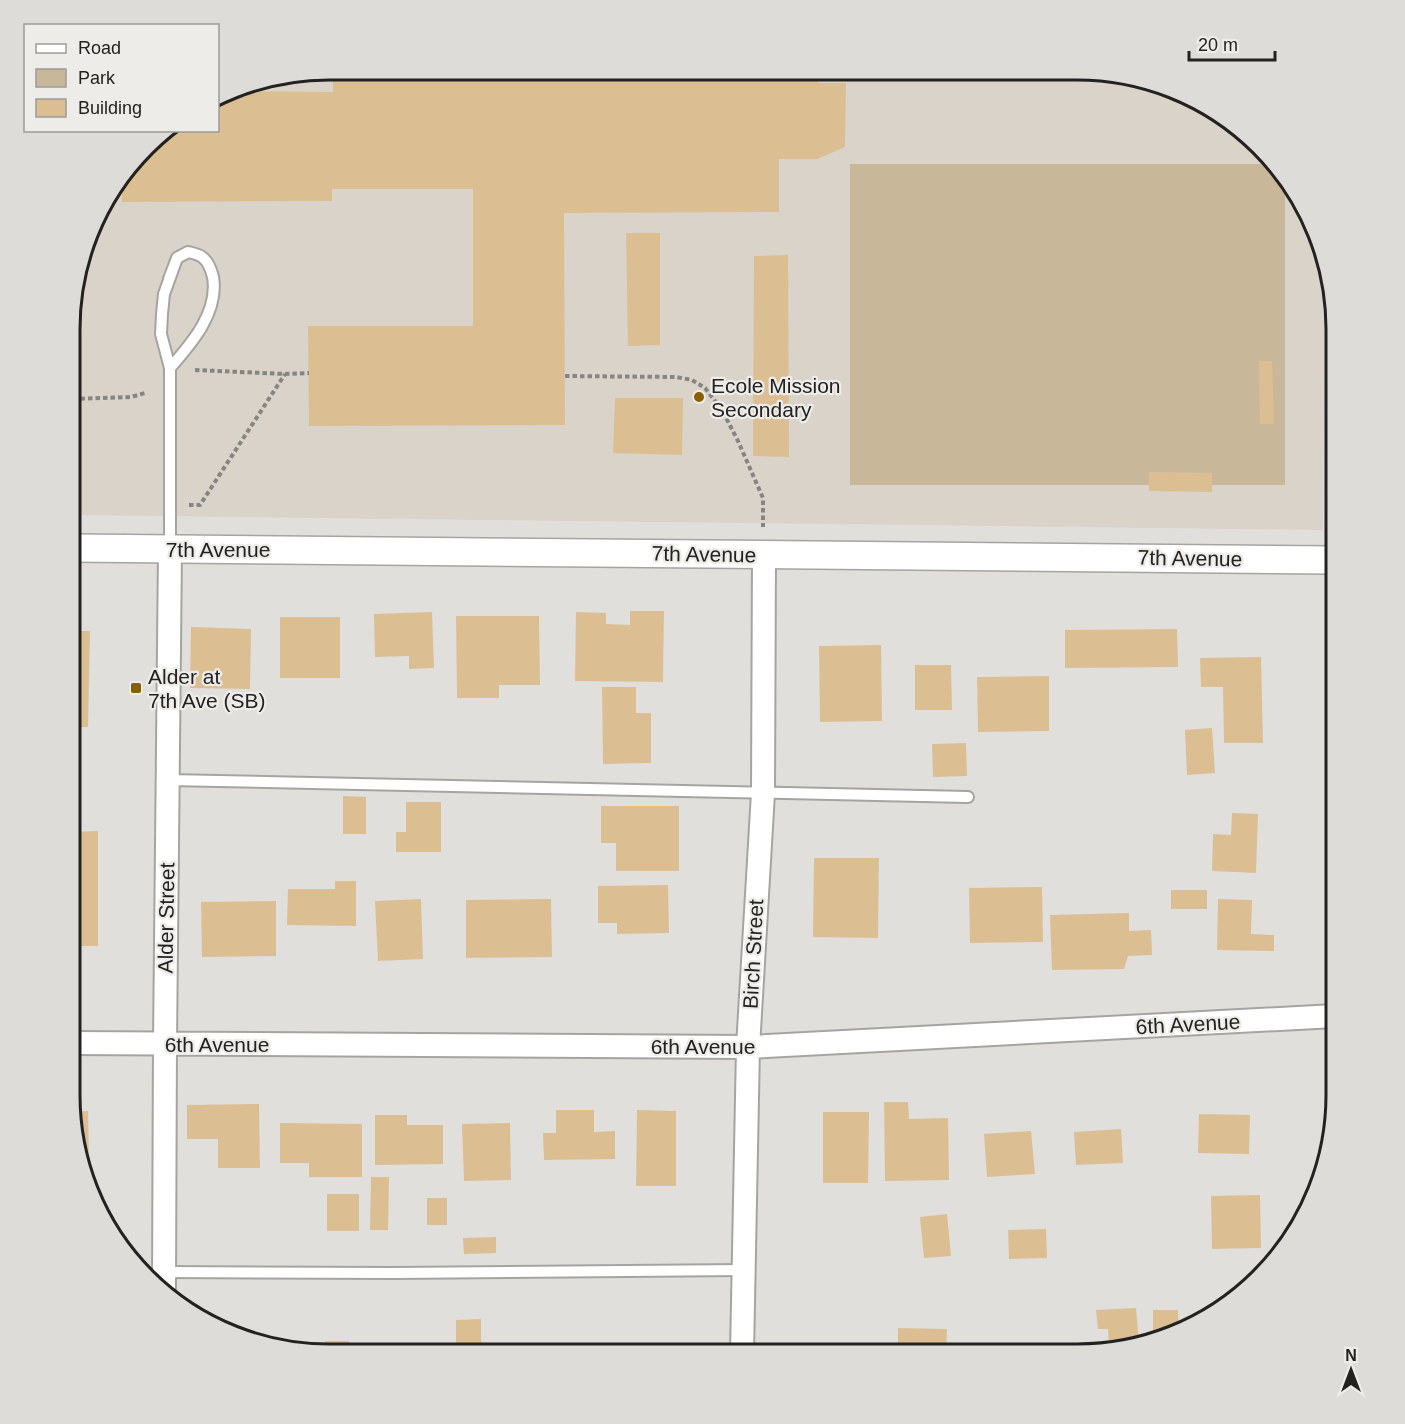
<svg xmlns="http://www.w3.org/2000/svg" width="1405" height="1424" font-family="Helvetica,sans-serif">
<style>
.built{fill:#d9d3ca}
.green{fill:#c9b79a}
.building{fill:#dbbf93}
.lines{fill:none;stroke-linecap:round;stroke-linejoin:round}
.service-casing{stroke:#a6a4a1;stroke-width:14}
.minor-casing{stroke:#a6a4a1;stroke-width:26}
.tertiary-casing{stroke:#a6a4a1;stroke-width:30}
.path{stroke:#868583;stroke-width:4;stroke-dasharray:4.5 3;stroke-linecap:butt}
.service{stroke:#fff;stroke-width:10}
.minor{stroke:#fff;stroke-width:22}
.tertiary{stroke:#fff;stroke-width:27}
.poi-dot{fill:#896000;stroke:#eeece9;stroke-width:2}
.labels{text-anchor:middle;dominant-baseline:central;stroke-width:4.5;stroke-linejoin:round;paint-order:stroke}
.poi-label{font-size:21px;fill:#232221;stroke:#eeece9;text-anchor:start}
.street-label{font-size:21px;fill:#232221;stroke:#eeece9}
.rim{fill:none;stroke:#232221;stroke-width:3}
</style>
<rect width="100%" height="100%" fill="#e1dfdc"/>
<!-- built -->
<path class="built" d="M 329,69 L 1110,71 L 1206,104 L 1283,171 L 1322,245 L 1325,262 L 1323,530 L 73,515 L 74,278 L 104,199 L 158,133 L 162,130 L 218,130 L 218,99 L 245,83 Z"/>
<!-- green -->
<path class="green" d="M 850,164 L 1275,164 L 1285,175 L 1285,485 L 850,485 Z"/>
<!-- building -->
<path class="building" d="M 333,69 L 583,70 L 583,76 L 698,77 L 698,70 L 818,70 L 818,83 L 846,83 L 845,147 L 817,159 L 779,159 L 779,212 L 564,213 L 565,425 L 309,426 L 308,326 L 473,326 L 473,189 L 332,189 L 332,201 L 122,202 L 122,187 L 116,184 L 158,133 L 162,130 L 218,130 L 218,99 L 232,91 L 333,92 Z
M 626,233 L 660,233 L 660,345 L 628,346 Z
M 788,255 L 789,457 L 753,456 L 754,256 Z
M 1259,361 L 1272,361 L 1274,424 L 1260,424 Z
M 615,398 L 683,398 L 682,455 L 613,453 Z
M 1149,472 L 1212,473 L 1212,492 L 1149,491 Z
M 630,611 L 664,611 L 663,682 L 575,681 L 576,612 L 606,613 L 606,624 L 630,625 Z
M 432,612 L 434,668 L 409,669 L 409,656 L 375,657 L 374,614 Z
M 456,616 L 539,616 L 540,685 L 499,685 L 499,698 L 457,698 Z
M 280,617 L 340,617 L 340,678 L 280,678 Z
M 191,627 L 251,629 L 250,689 L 190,688 Z
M 1177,629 L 1178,667 L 1065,668 L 1065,630 Z
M 72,631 L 90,631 L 88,727 L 72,727 Z
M 881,645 L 882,721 L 820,722 L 819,646 Z
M 1261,657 L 1263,743 L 1224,743 L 1223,687 L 1201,687 L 1200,658 Z
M 915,665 L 951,665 L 952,710 L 915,710 Z
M 1049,676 L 1049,731 L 978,732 L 977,677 Z
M 602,687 L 636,687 L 636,713 L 651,713 L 651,763 L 603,764 Z
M 1212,728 L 1215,773 L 1187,775 L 1185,730 Z
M 966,743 L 967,776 L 933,777 L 932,744 Z
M 343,796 L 366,797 L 366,834 L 343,834 Z
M 406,802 L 441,802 L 441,852 L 396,852 L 396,832 L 406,832 Z
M 601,806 L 679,806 L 679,871 L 616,871 L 616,843 L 601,843 Z
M 1232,813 L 1258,814 L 1256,873 L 1212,871 L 1213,834 L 1231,835 Z
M 98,831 L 98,946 L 70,946 L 71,832 Z
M 814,858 L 879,858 L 878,938 L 813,937 Z
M 335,881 L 356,881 L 356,926 L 287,925 L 288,889 L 335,889 Z
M 668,885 L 669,933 L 617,934 L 617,923 L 598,923 L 598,886 Z
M 1042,887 L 1043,942 L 970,943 L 969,888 Z
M 1171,890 L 1207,890 L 1207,909 L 1171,909 Z
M 421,899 L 423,959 L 378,961 L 375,901 Z
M 551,899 L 552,957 L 466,958 L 466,900 Z
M 1218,899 L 1252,900 L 1251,934 L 1274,935 L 1274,951 L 1217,950 Z
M 276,901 L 276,956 L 202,957 L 201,902 Z
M 1129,913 L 1129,931 L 1151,930 L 1152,955 L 1128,956 L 1124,969 L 1052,970 L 1050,915 Z
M 884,1102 L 908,1102 L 909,1119 L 948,1118 L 949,1180 L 885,1181 Z
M 259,1104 L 260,1168 L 218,1168 L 218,1139 L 187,1139 L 187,1105 Z
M 556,1110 L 594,1110 L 594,1132 L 615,1131 L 615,1159 L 544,1160 L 543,1133 L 556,1133 Z
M 637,1110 L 676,1111 L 676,1186 L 636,1186 Z
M 88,1111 L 89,1160 L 79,1160 L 70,1112 Z
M 823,1112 L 869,1112 L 868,1183 L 823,1183 Z
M 1199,1114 L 1250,1115 L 1249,1154 L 1198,1153 Z
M 375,1115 L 407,1115 L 407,1125 L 443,1125 L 443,1164 L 375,1165 Z
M 280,1123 L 362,1124 L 362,1177 L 309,1177 L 309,1163 L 280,1163 Z
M 510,1123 L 511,1180 L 464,1181 L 462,1124 Z
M 1121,1129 L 1123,1163 L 1076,1165 L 1074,1132 Z
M 1031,1131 L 1035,1174 L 987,1177 L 984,1134 Z
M 371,1177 L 389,1177 L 388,1230 L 370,1230 Z
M 327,1194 L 359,1194 L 359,1231 L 327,1231 Z
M 1260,1195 L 1261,1248 L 1212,1249 L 1211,1196 Z
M 427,1198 L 447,1198 L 447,1225 L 427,1225 Z
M 947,1214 L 951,1256 L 924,1258 L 920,1217 Z
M 1046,1229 L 1047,1258 L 1009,1259 L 1008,1230 Z
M 496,1237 L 496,1253 L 464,1254 L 463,1238 Z
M 1229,1291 L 1242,1292 L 1234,1302 L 1214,1312 L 1214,1303 L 1228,1303 Z
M 1136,1308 L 1139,1343 L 1109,1345 L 1108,1329 L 1098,1329 L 1096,1310 Z
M 1153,1310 L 1178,1310 L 1179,1331 L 1167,1338 L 1153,1338 Z
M 481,1319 L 481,1354 L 456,1354 L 456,1320 Z
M 898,1328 L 947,1329 L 946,1354 L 898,1354 Z
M 325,1341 L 349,1341 L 349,1354 L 325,1354 Z
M 808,1343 L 852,1344 L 852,1354 L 807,1354 Z
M 1046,1351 L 1101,1352 L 1101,1353 L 1046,1354 Z"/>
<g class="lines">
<!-- service casing -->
<g class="service-casing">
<path id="service" d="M 169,279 L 177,258 L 188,252 C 192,253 198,254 202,257 C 208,261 211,269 213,277 C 219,312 192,343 170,368 L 161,334 L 162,314 L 164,294 L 177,258 L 188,252
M 170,548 L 170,368
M 168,780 L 968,797
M 164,1272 L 394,1273 L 744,1270"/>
</g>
<!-- minor casing -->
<g class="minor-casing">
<path id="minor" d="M 70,1043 L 748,1047 L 1335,1016
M 164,1288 L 165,1044 L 170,549
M 742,1354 L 748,1047 L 763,793 L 764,554"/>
</g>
<!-- tertiary casing -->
<g class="tertiary-casing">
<path id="tertiary" d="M 73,548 L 1335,560"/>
</g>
<!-- path -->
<path class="path" d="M 195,370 L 285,374 L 309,373
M 565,376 L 676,377 L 692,380 L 705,388 L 722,410 L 738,441 L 763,498 L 763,527
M 73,399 L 131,397 L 145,393
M 189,505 L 200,505 L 285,374"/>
<!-- service -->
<use href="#service" class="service"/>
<!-- minor -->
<use href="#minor" class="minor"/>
<!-- tertiary -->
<use href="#tertiary" class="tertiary"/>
</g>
<!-- markers -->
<g class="poi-dot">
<circle cx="699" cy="397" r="6"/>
<rect x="130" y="682" width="12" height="12" rx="3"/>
</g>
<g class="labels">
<!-- poi labels -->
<g class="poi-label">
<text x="711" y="385">Ecole Mission<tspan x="711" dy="24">Secondary</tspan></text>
<text x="148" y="676">Alder at<tspan x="148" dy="24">7th Ave (SB)</tspan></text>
</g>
<!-- street labels -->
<g class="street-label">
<text x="218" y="549">7th Avenue</text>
<text transform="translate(704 554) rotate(1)">7th Avenue</text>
<text transform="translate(1190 558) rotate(1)">7th Avenue</text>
<text transform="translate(166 918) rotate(-89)">Alder Street</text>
<text transform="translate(753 954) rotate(-87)">Birch Street</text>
<text transform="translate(1188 1024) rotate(-3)">6th Avenue</text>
<text x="217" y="1044">6th Avenue</text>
<text x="703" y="1046">6th Avenue</text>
</g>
</g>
<!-- crop -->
<path d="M0 0H1405V1424H0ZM329 80H1077A249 249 0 0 1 1326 329V1095A249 249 0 0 1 1077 1344H329A249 249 0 0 1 80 1095V329A249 249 0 0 1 329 80Z" fill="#dedcd9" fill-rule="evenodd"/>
<path class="rim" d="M329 80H1077A249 249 0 0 1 1326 329V1095A249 249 0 0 1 1077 1344H329A249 249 0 0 1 80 1095V329A249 249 0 0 1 329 80Z"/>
<!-- legend -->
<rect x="24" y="24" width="195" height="108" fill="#eeece9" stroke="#9d9b99" stroke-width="1.5"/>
<rect x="36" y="44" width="30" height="9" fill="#ffffff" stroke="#9d9b99" stroke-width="1.5"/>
<text x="78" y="54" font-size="18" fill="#232221">Road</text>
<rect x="36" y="69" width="30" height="18" fill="#c9b79a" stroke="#9d9b99" stroke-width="1.5"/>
<text x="78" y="84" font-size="18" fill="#232221">Park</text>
<rect x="36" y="99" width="30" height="18" fill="#dbbf93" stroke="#9d9b99" stroke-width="1.5"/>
<text x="78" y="114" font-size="18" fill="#232221">Building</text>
<!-- north arrow -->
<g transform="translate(1351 1370)" stroke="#eeece9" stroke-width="4.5" paint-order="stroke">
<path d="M0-4.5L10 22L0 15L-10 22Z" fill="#232221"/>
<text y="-9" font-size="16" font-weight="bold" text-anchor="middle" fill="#232221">N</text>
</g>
<!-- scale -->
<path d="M1189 51v9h86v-9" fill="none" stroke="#232221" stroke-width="3"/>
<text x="1198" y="51" font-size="18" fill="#232221" stroke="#eeece9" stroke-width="4.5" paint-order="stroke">20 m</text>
</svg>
